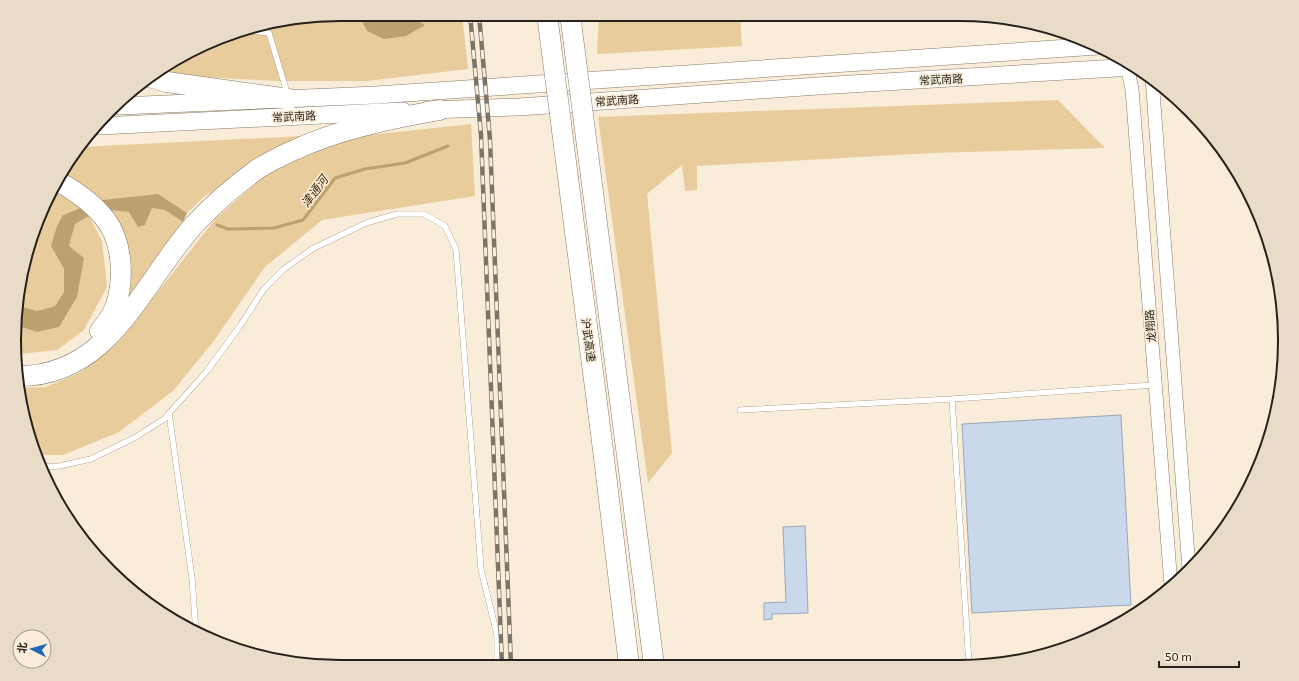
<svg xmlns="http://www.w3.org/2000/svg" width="1299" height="681" font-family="'Exo 2','Noto Sans SC',sans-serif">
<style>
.green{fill:#e8cc9c}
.water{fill:#bca06d}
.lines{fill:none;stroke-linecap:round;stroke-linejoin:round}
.stream{stroke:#bca06d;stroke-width:3}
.building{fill:#c9d8eb;stroke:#99a7b9}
.service-casing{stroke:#877c69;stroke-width:6}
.tertiary-casing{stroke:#877c69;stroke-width:14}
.primary-casing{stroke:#877c69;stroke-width:18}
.motorway-casing{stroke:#877c69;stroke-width:21}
.service{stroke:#fff;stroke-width:5.5}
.tertiary{stroke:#fff;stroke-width:13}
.primary{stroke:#fff;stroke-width:17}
.motorway{stroke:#fff;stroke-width:20}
.rail-casing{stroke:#7b7467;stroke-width:4.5}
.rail{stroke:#f9ecd8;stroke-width:3;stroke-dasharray:9;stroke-linecap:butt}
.motorway-bridge-casing{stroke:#877c69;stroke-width:21;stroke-linecap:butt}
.motorway-bridge{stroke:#fff;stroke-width:20}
.labels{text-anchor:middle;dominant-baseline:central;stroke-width:3.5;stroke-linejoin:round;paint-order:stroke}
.street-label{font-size:11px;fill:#26221b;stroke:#f9ecd8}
.water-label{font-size:12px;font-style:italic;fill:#432f03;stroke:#f9ecd8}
.rim{fill:none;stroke:#26221b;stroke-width:2}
</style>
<rect width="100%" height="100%" fill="#f9ecd8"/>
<!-- green -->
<path class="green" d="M 341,14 L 358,14 L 367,31 L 424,25 L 416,20 L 393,17 L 390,14 L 462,14 L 468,69 L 367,81 L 276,81 L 168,75 L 160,72 L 235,31 Z
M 599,14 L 740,14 L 742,46 L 597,54 Z
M 1058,100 L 1105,148 L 932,153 L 697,166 L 697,190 L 685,191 L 682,165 L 647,194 L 672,453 L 648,483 L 598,117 Z
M 471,124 L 475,196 L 322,220 L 265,267 L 213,342 L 173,391 L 119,432 L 63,455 L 36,455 L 21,388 L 46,387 L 81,372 L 120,340 L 216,218 L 272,169 L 342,138 Z
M 303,136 L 205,196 L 187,213 L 158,194 L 101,200 L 62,175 L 69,159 L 81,147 Z
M 55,190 L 80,208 L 63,215 L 51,246 L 64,269 L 64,292 L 55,306 L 37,311 L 20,306 L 25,256 Z
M 152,208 L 165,209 L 183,222 L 147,271 L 127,302 L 108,210 L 129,212 L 145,225 Z
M 89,216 L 102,241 L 107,287 L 84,330 L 57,350 L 20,354 L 16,353 L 18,326 L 37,332 L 77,297 L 69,246 L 75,224 Z"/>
<!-- water -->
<path class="water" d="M 358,14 L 390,14 L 393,17 L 416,20 L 425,25 L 406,36 L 384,39 L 367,31 Z
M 158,194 L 187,213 L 183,222 L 165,210 L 152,208 L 145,225 L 138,227 L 129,212 L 108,210 L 101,200 Z
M 80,208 L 89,216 L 75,224 L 69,246 L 84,258 L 77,297 L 59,327 L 37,332 L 18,326 L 20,306 L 37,311 L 55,306 L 64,292 L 64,269 L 51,246 L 57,226 L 63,215 Z"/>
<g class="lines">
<!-- stream -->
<path class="stream" d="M 217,225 L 228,229 L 274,228 L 303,220 L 335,178 L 365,169 L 405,163 L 448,146"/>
</g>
<!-- building -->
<path class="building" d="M 1121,415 L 1131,605 L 972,613 L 962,424 Z
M 805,526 L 808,613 L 772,614 L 772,619 L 764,620 L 764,603 L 786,602 L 783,527 Z"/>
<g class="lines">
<!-- service casing -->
<g class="service-casing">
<path id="service" d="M 243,30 L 269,33 L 288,96
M 952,399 L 969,664
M 740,410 L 952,399 L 1154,385
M 169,413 L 192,578 L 196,633
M 40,467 L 59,466 L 91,459 L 136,437 L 164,419 L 207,371 L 240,326 L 264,289 L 284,269 L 312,249 L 366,223 L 397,214 L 424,214 L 445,226 L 456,249 L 481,569 L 497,635 L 497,666"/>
</g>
<!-- tertiary casing -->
<g class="tertiary-casing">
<path id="tertiary" d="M 1126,62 L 1132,89 L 1171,585
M 1152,78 L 1189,569"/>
</g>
<!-- primary casing -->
<g class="primary-casing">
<path id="primary" d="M 119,106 L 376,95 L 1098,46
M 428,110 L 519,107 L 818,86 L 1134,67
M 100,126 L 403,111"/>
</g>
<!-- motorway casing -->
<g class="motorway-casing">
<path id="motorway" d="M 149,77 L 167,82 L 289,99
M 59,182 C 77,192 93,203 106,220 C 123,243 124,279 116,305 C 113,315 106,323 100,331
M 18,376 C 110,377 142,283 194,225 C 212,205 233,187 255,171 C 266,163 279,157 292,151 C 339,129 389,119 440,110"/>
</g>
<!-- service -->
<use href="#service" class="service"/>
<!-- tertiary -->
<use href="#tertiary" class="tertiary"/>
<!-- primary -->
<use href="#primary" class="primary"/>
<!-- motorway -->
<use href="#motorway" class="motorway"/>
<!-- rail casing -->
<g class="rail-casing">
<path id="rail" d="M 470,14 L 481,135 L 502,666
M 479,14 L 490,140 L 511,666"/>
</g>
<!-- rail -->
<use href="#rail" class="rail"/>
<!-- motorway-bridge casing -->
<g class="motorway-bridge-casing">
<path id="motorway-bridge" d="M 547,14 L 603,450 L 629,665
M 570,14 L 654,665"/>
</g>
<!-- motorway-bridge -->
<use href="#motorway-bridge" class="motorway-bridge"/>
</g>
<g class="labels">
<!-- street labels -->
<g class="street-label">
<text transform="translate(941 79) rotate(-3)">常武南路</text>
<text transform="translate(617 100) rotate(-4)">常武南路</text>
<text transform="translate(294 116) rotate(-3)">常武南路</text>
<text transform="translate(1150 326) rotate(-94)">龙翔路</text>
<text transform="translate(589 340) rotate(82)">沪武高速</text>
</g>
<!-- water labels -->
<g class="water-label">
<text transform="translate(314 191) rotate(-53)">津通河</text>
</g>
</g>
<!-- crop -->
<path d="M0 0H1299V681H0ZM340 21H959A319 319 0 0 1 1278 340V341A319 319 0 0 1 959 660H340A319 319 0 0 1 21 341V340A319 319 0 0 1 340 21Z" fill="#e8dcc9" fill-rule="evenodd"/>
<path class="rim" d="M340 21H959A319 319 0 0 1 1278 340V341A319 319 0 0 1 959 660H340A319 319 0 0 1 21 341V340A319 319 0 0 1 340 21Z"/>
<!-- north arrow -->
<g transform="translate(32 649) rotate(276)"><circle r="19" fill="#f9ecd8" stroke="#a59b8c"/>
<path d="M0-3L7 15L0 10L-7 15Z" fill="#2069b9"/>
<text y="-6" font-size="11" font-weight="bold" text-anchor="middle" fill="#26221b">北</text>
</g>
<!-- scale -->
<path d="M1159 661v6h80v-6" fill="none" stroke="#26221b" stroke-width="2"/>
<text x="1165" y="661" font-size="12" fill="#26221b" stroke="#f9ecd8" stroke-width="3" paint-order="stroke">50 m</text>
</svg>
